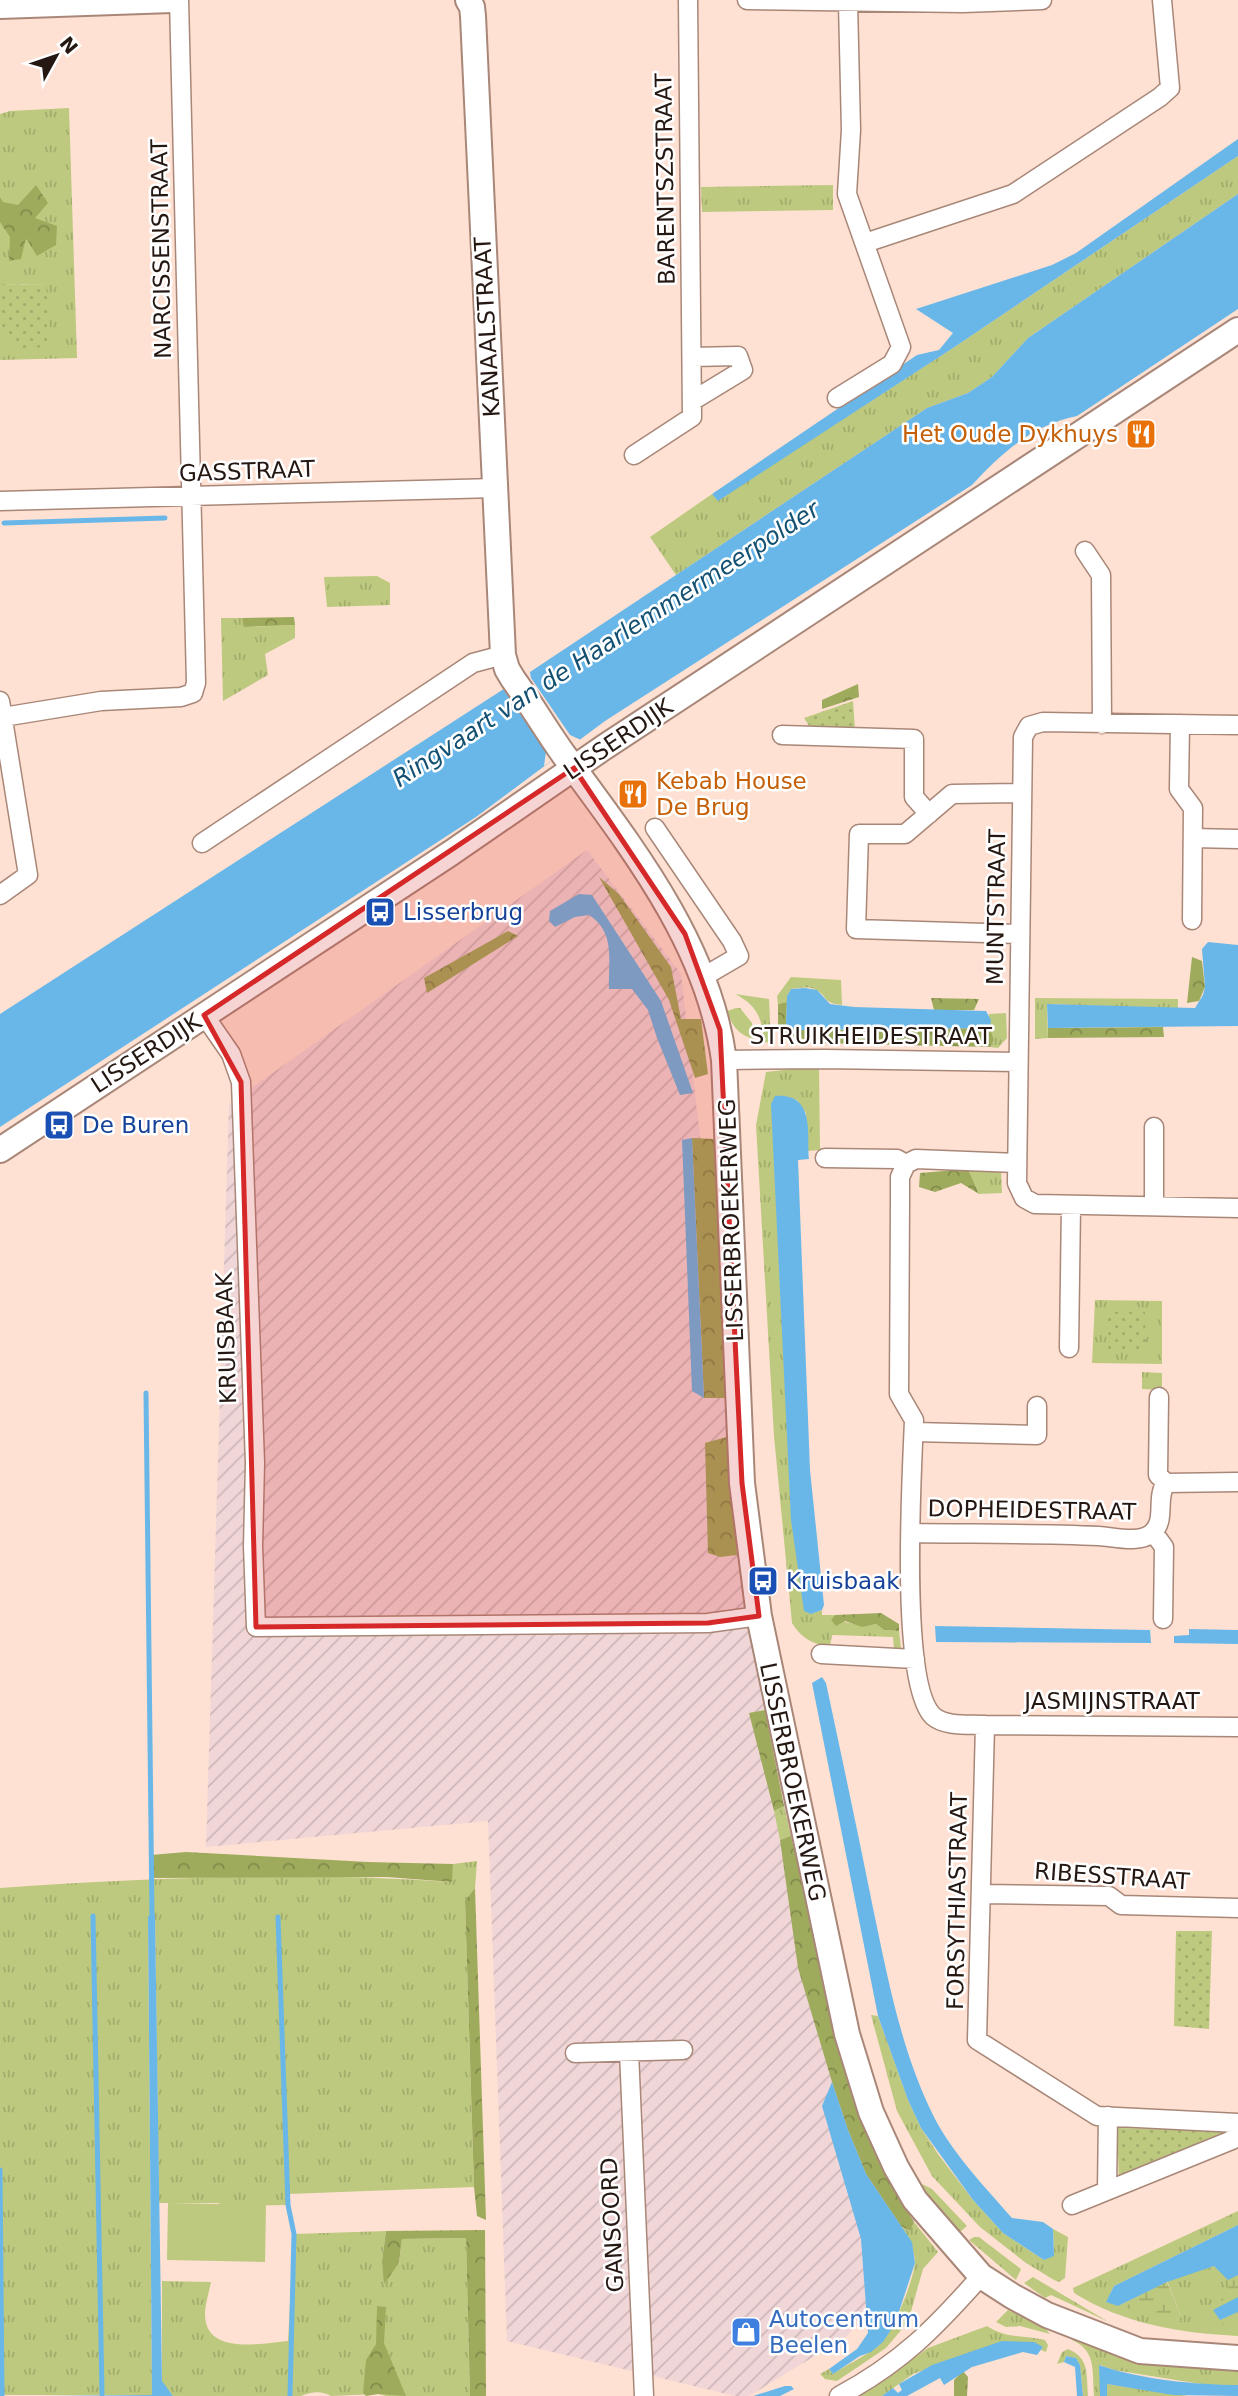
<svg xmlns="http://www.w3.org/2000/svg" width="1238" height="2396" font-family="'DejaVu Sans',sans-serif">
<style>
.industrial{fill:url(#industrial-furrows)}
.grass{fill:url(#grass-tufts)}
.forest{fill:url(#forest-crowns)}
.wetland{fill:url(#wetland-marsh)}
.park{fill:url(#park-dots)}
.garden{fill:#bdc97e}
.water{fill:#69b7e8}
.pier{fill:#fee1d3}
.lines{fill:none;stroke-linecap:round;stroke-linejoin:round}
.stream{stroke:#69b7e8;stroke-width:5}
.street-casing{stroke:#a98778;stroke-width:21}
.secondary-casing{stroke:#a98778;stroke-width:28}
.street{stroke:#fff;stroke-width:18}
.secondary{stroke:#fff;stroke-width:24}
.marked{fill:#d62828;fill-opacity:0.2;stroke:#d62828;stroke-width:5;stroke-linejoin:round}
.labels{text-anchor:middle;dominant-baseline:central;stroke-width:5;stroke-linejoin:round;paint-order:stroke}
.street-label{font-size:23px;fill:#251813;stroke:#fff}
.food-label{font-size:23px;fill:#c56008;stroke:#fff;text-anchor:end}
.transit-label{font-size:23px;fill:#164399;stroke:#fff;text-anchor:start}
.shop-label{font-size:23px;fill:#366cbe;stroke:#fff;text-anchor:start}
.water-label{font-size:24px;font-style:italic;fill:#135071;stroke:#fff}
</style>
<defs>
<pattern id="industrial-furrows" width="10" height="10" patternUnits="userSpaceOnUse" patternTransform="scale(1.75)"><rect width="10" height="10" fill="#f1d6d8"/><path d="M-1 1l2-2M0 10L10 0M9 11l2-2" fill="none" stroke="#ceb7b8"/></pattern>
<pattern id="grass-tufts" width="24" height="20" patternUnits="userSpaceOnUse" patternTransform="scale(1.75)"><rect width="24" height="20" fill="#bdc97e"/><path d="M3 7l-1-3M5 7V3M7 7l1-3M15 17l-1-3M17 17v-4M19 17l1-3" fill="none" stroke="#a2ac6c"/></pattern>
<pattern id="forest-crowns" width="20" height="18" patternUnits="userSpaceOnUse" patternTransform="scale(1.75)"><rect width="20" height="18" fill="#9fab5c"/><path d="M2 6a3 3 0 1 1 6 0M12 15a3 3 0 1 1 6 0" fill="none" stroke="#818a4b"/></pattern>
<pattern id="wetland-marsh" width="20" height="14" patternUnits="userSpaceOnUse" patternTransform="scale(1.75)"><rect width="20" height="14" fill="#bdc97e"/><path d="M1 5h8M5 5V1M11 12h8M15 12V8" fill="none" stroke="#a2ac6c"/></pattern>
<pattern id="park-dots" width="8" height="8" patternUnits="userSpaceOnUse" patternTransform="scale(1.75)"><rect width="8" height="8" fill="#bdc97e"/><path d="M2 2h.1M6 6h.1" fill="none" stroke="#a2ac6c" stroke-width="1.8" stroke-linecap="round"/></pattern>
</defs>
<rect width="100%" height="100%" fill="#fee1d3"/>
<!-- industrial -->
<path class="industrial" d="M 587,850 L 681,974 L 763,1674 L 825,1967 L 924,2249 L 846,2337 L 749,2396 L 735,2396 L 507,2341 L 488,1821 L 206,1847 L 229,1104 Z"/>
<!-- grass -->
<path class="grass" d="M 69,108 L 77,358 L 0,360 L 0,325 L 4,330 L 46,285 L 0,284 L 0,114 L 10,111 Z
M 1238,156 L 1238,194 L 1028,338 L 992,377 L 968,393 L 927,408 L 676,575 L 650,537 L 712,494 L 718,500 L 953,348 Z
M 833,185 L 833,210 L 702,212 L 701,187 Z
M 377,576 L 390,583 L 390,605 L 327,607 L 324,577 Z
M 221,618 L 242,618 L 245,627 L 295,625 L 295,638 L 265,654 L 268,675 L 223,701 Z
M 791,977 L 841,980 L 842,1005 C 822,1003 829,997 816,990 C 809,986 799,988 791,989 L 787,996 L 787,1002 L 778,1004 L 777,996 Z
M 735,994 L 769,999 L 771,1043 L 764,1042 C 762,1018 757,1005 735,994 Z
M 1035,998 L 1178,999 L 1178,1009 L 1047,1004 L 1048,1038 L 1035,1039 Z
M 736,1008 L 740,1008 L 752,1023 L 753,1039 C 738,1034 732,1026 727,1011 Z
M 1006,1013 L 1007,1038 L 998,1048 L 990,1047 L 994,1040 L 990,1028 L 989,1014 Z
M 819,1066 L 820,1150 L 808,1151 L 806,1113 L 796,1099 L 811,1614 L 822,1610 L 822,1615 L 835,1615 L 831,1620 C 849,1621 859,1628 876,1624 L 884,1630 L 899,1631 L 901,1649 L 894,1649 L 893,1637 L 832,1635 L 830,1646 C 813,1645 801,1638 792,1623 L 774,1436 L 756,1125 L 766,1072 Z
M 968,1169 L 1001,1169 L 1002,1193 L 979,1194 Z
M 1095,1300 L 1162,1301 L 1162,1364 L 1092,1363 Z
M 1142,1372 L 1162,1373 L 1162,1390 L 1142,1389 Z
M 784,1806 L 791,1836 L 780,1840 L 774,1811 Z
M 477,1861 L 475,1888 L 465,1902 L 474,2187 L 288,2194 L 288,2205 L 223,2206 L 218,2203 L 159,2203 L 155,1916 L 148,1916 L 152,2395 L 2,2395 L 0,2325 L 0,1888 C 150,1878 301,1871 451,1882 L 453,1864 Z
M 871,2015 L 878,2016 L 908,2100 L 921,2128 L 938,2154 L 973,2200 L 1003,2233 L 1044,2260 L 1054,2255 L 1053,2229 L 1068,2237 L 1065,2278 L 1059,2282 L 1054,2280 L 1026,2263 L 980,2227 L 932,2176 L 897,2111 Z
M 918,2182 L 932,2189 L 967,2226 L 960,2232 L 935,2204 Z
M 1238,2211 L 1238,2225 L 1114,2286 L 1107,2301 L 1183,2321 L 1167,2281 L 1214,2266 L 1228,2279 L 1238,2275 L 1220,2320 L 1238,2312 L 1238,2336 C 1180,2333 1124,2324 1074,2293 L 1073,2288 Z
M 914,2222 L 938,2252 L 923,2269 L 908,2322 L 886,2348 L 837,2381 L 825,2379 L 820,2374 L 829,2369 L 833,2374 C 846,2365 874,2352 883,2341 C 894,2329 915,2277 915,2261 C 914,2247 909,2237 901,2226 L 909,2231 Z
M 386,2231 L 382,2261 L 399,2264 L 402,2239 L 466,2238 L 470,2396 L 386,2396 L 378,2394 L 331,2396 C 321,2390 311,2392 301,2396 L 173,2396 L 162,2382 L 162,2281 L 211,2282 C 209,2292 205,2305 205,2315 C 206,2356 263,2343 288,2341 L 294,2234 Z
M 974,2237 L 979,2237 L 1021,2269 L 1016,2280 L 969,2240 Z
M 1033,2277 L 1107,2321 L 1051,2295 L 1045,2298 L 1024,2283 Z
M 1008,2310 L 1045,2328 L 1050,2334 L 1020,2326 L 1006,2327 L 996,2322 Z
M 987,2326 C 1007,2339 1023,2335 1045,2340 L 1048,2345 L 1046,2352 L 1041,2350 L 1043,2347 L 976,2351 L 913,2374 L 882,2396 L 860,2396 L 928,2348 Z
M 1073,2336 L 1238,2366 L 1238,2385 L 1207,2385 L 1114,2370 L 1100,2365 L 1100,2396 L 1094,2396 C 1092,2372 1097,2351 1072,2340 Z
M 1068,2349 C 1090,2358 1086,2375 1088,2396 L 1083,2396 L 1080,2365 L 1076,2358 L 1066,2356 L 1064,2362 L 1057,2364 L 1062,2352 Z
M 1107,2384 L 1188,2396 L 1107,2396 Z"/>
<!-- forest -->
<path class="forest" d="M 36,185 L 48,203 L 35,218 L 57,226 L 56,245 L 37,256 L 26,238 L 21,259 L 9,261 L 10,237 L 0,222 L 0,197 L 3,202 L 18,205 Z
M 294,617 L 295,625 L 244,627 L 242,618 Z
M 858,684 L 859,697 L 822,709 L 822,700 Z
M 599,877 L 619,894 L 671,967 L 681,1019 L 701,1019 L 708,1074 L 695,1078 L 669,1000 Z
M 508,931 L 518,936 L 427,993 L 424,978 Z
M 1192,957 L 1202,961 L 1205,987 L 1199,1001 L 1187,1003 Z
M 931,998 L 979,999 L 974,1010 L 934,1010 Z
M 787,1002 L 786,1025 L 798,1030 L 990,1028 L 994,1040 L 990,1047 L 816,1043 L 778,1031 L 778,1004 Z
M 1163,1027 L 1164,1037 L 1048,1038 L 1048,1028 Z
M 692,1138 L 714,1139 L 726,1398 L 704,1398 Z
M 968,1169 L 979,1194 L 961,1183 L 935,1192 L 919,1187 L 920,1173 Z
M 730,1436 L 737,1555 L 720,1557 L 708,1553 L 705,1443 Z
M 881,1613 L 899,1624 L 899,1631 L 884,1630 L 876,1624 L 862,1627 L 845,1621 L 836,1626 L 831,1620 L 835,1615 Z
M 765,1710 L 784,1806 L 774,1811 L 749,1713 Z
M 791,1836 L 839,2041 L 886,2177 L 914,2222 L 910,2231 L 901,2226 L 866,2174 L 848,2130 L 832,2082 L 798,1968 L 780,1840 Z
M 186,1852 L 368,1862 L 453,1864 L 452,1882 L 387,1877 L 151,1878 L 151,1855 Z
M 475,1888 L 486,2220 L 477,2216 L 474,2187 L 465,1901 Z
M 485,2230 L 486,2396 L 470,2396 L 466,2238 L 402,2239 L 399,2263 L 384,2284 L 382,2261 L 386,2231 Z
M 377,2306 L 386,2307 L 384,2343 L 406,2396 L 378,2394 L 366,2396 L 363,2393 L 366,2360 L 376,2344 Z
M 963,2371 L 968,2377 L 967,2396 L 954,2396 L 954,2380 Z"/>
<!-- wetland -->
<path class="wetland" d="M 1221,2257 L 1228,2279 L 1238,2275 L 1238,2304 L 1218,2317 L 1213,2310 L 1228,2291 L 1228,2280 L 1214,2266 L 1167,2282 L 1183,2321 L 1118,2306 L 1152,2289 L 1167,2275 Z
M 1238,2312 L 1238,2328 L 1225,2328 L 1220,2320 Z"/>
<!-- park -->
<path class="park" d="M 0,284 L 46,285 L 51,340 L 44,347 L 18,349 L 0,325 Z
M 853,701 L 855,730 L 812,730 L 804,718 Z
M 1107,1312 L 1145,1312 L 1146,1349 L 1107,1349 Z
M 1176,1931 L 1212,1931 L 1209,2029 L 1174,2026 Z
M 1117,2128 L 1229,2130 L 1226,2136 L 1119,2182 Z"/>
<!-- garden -->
<path class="garden" d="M 168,2203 L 266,2205 L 265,2262 L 167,2260 Z"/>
<!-- water -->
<path class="water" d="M 1238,139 L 1238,156 L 953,348 L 718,501 L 712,494 L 917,355 L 939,350 L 953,333 L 916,309 L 1052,265 L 1076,253 Z
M 1238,194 L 1238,309 L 1077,416 C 1033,425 1002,452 972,485 L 605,721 L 476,817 L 0,1127 L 0,1014 L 530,672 L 927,408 L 968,393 L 992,377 L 1028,338 Z
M 579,894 L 592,895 L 661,1001 L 693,1093 L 680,1095 L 657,1038 L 648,1010 L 632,989 L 609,989 C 608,959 616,933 589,915 L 575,917 L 555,927 L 549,921 L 550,911 Z
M 1208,942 L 1238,945 L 1238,1026 L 1048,1028 L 1047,1004 L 1195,1008 L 1203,995 L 1205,987 L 1202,949 Z
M 805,988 L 817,990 L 830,1004 L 854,1007 L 986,1011 L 991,1020 L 990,1028 L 798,1030 L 786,1025 L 787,996 L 791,989 Z
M 775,1096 C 815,1093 807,1132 809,1159 L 798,1160 L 810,1470 L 824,1605 L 822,1610 L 811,1614 L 804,1611 L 791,1520 L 771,1104 Z
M 692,1138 L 704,1398 L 692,1391 L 682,1140 Z
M 935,1626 L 1150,1630 L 1151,1643 L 936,1642 Z
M 1189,1629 L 1238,1630 L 1238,1644 L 1174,1643 L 1174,1636 L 1189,1635 Z
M 822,1677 L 826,1683 C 842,1758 858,1833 873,1908 C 888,1979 901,2051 934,2117 C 953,2154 985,2187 1012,2218 L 1043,2222 L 1053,2229 L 1054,2256 L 1044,2260 L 1003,2233 L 973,2200 L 921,2128 L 908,2100 L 878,2016 L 812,1683 Z
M 155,1915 L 162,2381 L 173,2396 L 44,2396 L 152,2395 L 148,1916 Z
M 832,2082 L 848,2130 L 866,2174 L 912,2242 L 915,2263 L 895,2324 L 883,2342 L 871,2352 L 860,2356 L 833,2374 L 829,2369 L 857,2349 L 868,2333 L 861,2239 L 822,2106 Z
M 1238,2225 L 1238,2275 L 1228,2280 L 1214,2266 L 1167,2282 L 1118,2306 L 1106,2302 L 1114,2286 Z
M 1238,2297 L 1238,2312 L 1220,2320 L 1213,2310 Z
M 1002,2341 L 1034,2342 L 1043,2347 L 1037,2355 L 1023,2352 L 972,2367 L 944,2385 L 940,2378 L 907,2396 L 882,2396 L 893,2388 L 898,2393 L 902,2390 L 899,2384 L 932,2365 Z
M 1066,2356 L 1076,2358 L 1080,2365 L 1083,2396 L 1077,2396 L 1075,2367 L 1064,2362 Z
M 1099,2365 C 1138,2379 1196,2385 1238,2385 L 1238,2396 L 1173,2395 L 1107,2384 L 1107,2396 L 1100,2396 Z
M 785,2386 L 791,2386 L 794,2389 L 780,2396 L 753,2396 Z"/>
<!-- pier -->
<path class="pier" d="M 529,668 L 531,678 L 570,735 L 581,740 L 544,766 L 546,752 L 500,684 Z"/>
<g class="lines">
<!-- stream -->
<path class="stream" d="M 4,523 L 165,518
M 146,1393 L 152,1916
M 93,1916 L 102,2394
M 278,1917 L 288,2205 L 294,2234 L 290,2396
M 0,2170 L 2,2395"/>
<!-- street casing -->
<g class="street-casing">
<path id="street" d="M 747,0 L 963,3 L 1042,0
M 865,243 L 1013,194 L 1160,97 L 1170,88 L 1162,0
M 692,357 L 738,356 L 743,370 L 692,401
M 837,398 L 892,364 L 901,347 L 847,194 L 851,130 L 848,3
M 634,455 L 692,417 L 688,0
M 0,501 L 496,488
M 1085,551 L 1101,575 L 1102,724
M 0,701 L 28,875 L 0,895
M 3,717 L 101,701 L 181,697 L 193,693 L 196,683 L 179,0
M 1180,724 L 1179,789 L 1193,808 L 1192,920
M 1238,725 L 1043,722 L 1029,726 L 1023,737 L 1017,1183 L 1024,1198 L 1035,1204 L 1238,1208
M 782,735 L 914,739 L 914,797 L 929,814
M 655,828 L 732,941 L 739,956 L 703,977
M 1193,838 L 1238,839
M 202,843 L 473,663 L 503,655
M 1020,934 L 856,929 L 859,834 L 905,834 L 952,794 L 1021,793
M 204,1015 L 231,1054 L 241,1082 L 255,1463 L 253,1546 L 256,1627 L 708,1623 L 759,1616
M 724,1060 L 825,1059 L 1018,1062
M 1154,1127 L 1154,1206
M 825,1158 L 897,1159 L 906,1164 L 916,1159 L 1017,1163
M 906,1164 L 900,1177 L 900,1200 L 899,1394 L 914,1420 C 912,1473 899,1683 933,1716 C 945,1727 970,1724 985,1725 L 977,2040 L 1097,2116 L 1238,2123
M 1069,1348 L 1071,1205
M 1159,1397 L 1158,1475 L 1166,1483
M 914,1432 L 1037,1435 L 1037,1406
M 1153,1532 L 1164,1547 L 1163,1619
M 911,1533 C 973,1534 1037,1533 1099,1536 C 1115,1537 1139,1544 1152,1533 C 1167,1520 1155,1498 1166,1483 L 1238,1482
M 821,1654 L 915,1659
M 985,1725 L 1238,1727
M 982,1894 L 1109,1896 L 1121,1905 L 1238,1908
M 629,2052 L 644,2396
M 575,2053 L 683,2050
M 1107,2190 L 1108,2116
M 1072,2205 L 1232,2140 L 1238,2132
M 839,2396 C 901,2363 935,2328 981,2276"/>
</g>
<!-- secondary casing -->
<g class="secondary-casing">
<path id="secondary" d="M 468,0 L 472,7 L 473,16 L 503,655 L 507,669 L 513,679 C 531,704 546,730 564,755 C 632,848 708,943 724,1060 L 742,1483 L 759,1616 L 847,2034 L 871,2112 L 896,2167 L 915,2200 L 981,2276 L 1012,2296 L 1047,2315 L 1140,2351 L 1238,2358
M 0,6 L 172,0
M 0,1150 L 451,853 L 603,748 L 1238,330"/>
</g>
<!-- street -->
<use href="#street" class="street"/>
<!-- secondary -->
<use href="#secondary" class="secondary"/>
</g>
<!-- marked area -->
<path class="marked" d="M 574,768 L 685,934 L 720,1030 L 742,1483 L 759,1616 L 708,1623 L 256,1627 L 241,1082 L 204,1015 Z"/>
<!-- icons -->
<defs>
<g id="restaurant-square" transform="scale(1.575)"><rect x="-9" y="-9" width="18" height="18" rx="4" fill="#e8710a" stroke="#fff"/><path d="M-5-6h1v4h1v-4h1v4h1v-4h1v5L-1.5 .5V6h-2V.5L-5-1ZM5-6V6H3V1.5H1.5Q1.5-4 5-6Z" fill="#fff"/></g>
<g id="bus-square" transform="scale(1.575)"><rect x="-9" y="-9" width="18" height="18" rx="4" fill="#1a4fb4" stroke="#fff"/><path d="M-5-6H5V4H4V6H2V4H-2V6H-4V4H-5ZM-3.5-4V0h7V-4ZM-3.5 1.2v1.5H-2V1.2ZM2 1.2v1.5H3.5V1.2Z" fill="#fff"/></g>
<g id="shop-square" transform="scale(1.575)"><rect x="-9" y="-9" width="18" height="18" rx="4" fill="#3f7fe0" stroke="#fff"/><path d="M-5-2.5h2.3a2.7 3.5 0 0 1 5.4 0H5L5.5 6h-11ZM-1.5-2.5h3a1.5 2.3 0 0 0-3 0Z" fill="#fff"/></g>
</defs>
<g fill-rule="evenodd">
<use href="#restaurant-square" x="1141" y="434"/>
<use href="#restaurant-square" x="633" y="794"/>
<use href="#bus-square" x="380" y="912"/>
<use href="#bus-square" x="59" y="1125"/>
<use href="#bus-square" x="763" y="1581"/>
<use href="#shop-square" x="746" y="2332"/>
</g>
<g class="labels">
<!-- street labels -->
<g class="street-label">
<text transform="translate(665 179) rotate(-91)">BARENTSZSTRAAT</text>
<text transform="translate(161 249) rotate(-91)">NARCISSENSTRAAT</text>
<text transform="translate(487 327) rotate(-93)">KANAALSTRAAT</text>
<text transform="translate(247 471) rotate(-2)">GASSTRAAT</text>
<text transform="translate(618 739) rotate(-34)">LISSERDIJK</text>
<text transform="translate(996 907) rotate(-89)">MUNTSTRAAT</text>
<text x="871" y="1036">STRUIKHEIDESTRAAT</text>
<text transform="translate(146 1053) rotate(-33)">LISSERDIJK</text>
<text transform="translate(731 1220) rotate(-92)">LISSERBROEKERWEG</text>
<text transform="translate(226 1338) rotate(-92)">KRUISBAAK</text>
<text transform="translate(1032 1510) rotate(1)">DOPHEIDESTRAAT</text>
<text x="1112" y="1701">JASMIJNSTRAAT</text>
<text transform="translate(793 1782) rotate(78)">LISSERBROEKERWEG</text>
<text transform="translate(1112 1876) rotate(4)">RIBESSTRAAT</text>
<text transform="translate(957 1901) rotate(-89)">FORSYTHIASTRAAT</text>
<text transform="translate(612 2225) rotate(-93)">GANSOORD</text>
</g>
<!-- food labels -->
<g class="food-label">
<text x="1118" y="434">Het Oude Dykhuys</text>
<text x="656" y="781" text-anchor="start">Kebab House<tspan x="656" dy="26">De Brug</tspan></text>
</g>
<!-- transit labels -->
<g class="transit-label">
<text x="403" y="912">Lisserbrug</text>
<text x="82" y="1125">De Buren</text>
<text x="786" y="1581">Kruisbaak</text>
</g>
<!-- shop labels -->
<g class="shop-label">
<text x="769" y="2319">Autocentrum<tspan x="769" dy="26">Beelen</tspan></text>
</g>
<!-- water labels -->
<g class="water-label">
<text transform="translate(606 644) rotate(-33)">Ringvaart van de Haarlemmermeerpolder</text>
</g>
</g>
<!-- north arrow -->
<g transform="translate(56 56) rotate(50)" stroke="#ffffff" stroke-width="5" paint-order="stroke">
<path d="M0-5L12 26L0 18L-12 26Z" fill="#251813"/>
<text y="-10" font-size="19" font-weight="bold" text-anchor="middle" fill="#251813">N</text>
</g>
</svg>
